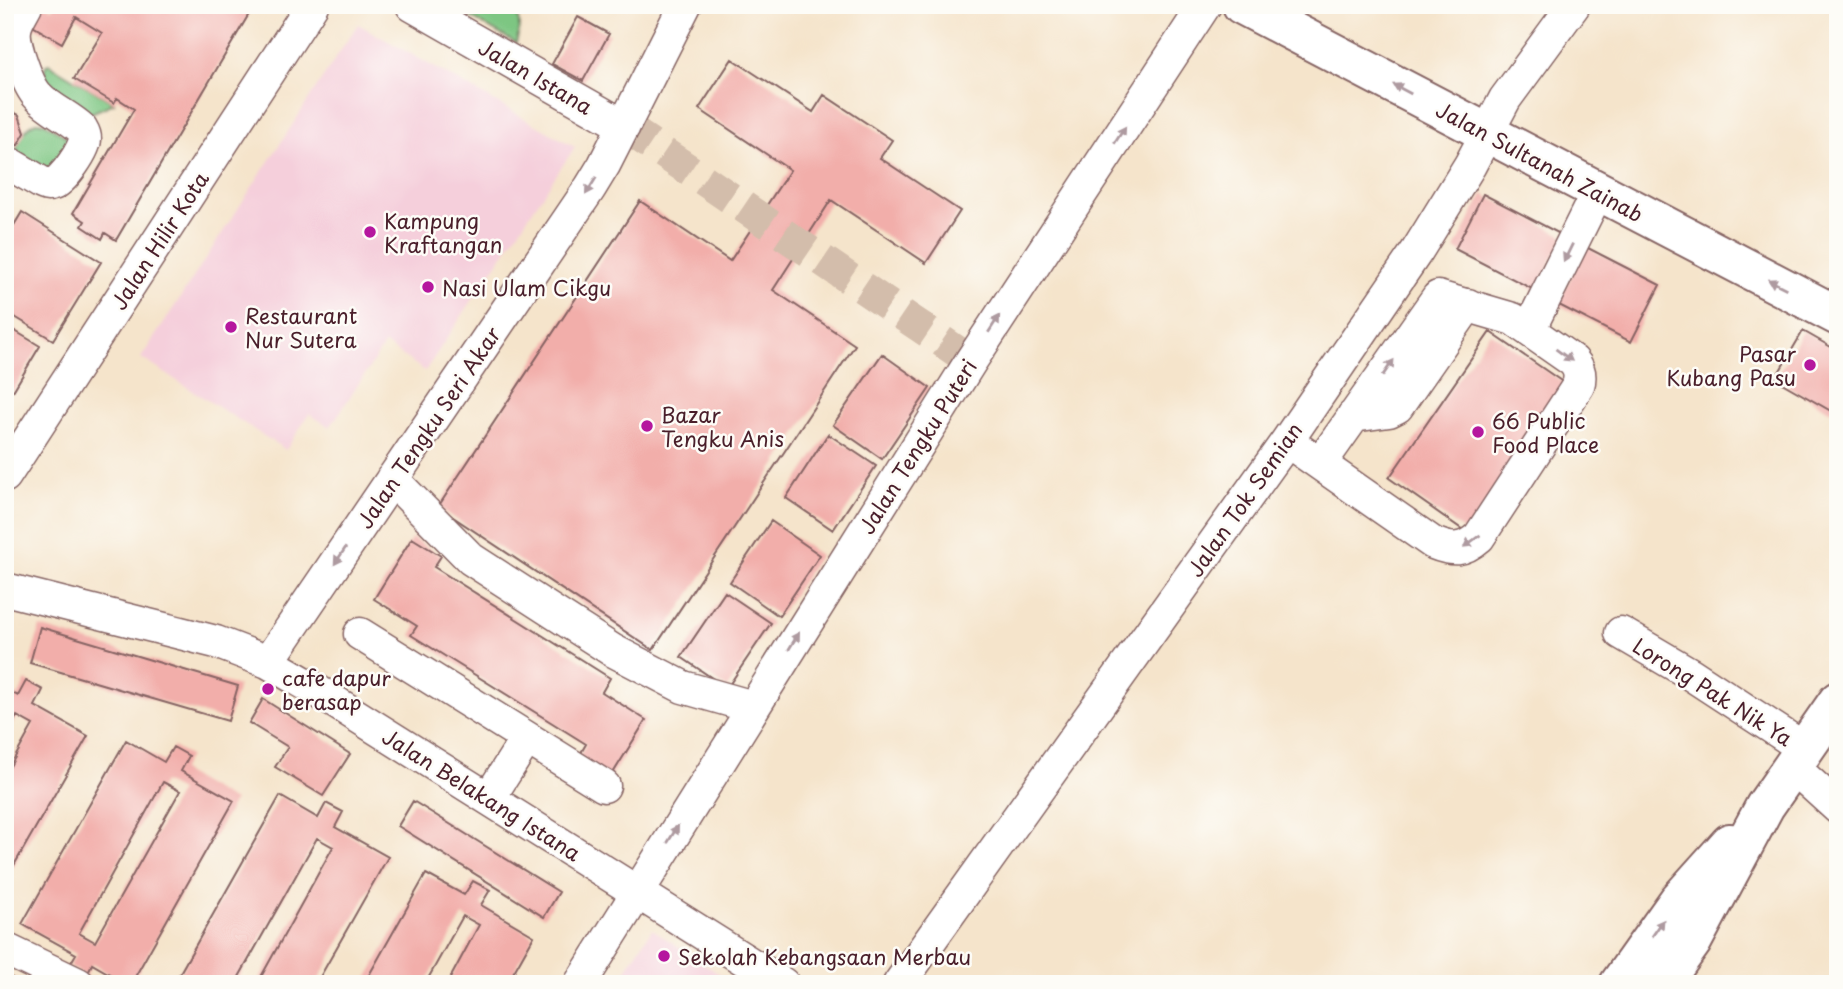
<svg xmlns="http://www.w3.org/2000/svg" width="1843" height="989" font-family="'Playpen Sans',sans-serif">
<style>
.built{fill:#f5cfdb}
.grass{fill:#7dc682;stroke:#647256;stroke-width:2}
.building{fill:#f2aeaa;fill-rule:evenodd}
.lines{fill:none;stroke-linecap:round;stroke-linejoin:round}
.minor-tunnel{stroke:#d3bdab;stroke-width:32;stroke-dasharray:32 16;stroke-linecap:butt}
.minor-casing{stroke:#866463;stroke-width:35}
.major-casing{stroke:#866463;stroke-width:42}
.minor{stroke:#fff;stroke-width:32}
.major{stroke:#fff;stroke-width:38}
.oneway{fill:#ae9aa0}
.poi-dot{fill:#b5179e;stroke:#fdfcf7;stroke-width:2.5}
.labels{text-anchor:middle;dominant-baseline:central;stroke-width:5;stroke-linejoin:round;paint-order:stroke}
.street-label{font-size:21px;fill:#4a1f2b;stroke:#fdfcf7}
.poi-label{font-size:21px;fill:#4a1f2b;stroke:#fdfcf7;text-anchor:start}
</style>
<rect width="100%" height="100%" fill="#fdfcf7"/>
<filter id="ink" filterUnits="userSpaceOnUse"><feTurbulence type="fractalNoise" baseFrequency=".0143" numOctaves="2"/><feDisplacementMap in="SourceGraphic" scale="14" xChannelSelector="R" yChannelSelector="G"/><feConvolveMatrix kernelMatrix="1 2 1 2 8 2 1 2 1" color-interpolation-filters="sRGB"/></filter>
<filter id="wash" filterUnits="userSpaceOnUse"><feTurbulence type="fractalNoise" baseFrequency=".00686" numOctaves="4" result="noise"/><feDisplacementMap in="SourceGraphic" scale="28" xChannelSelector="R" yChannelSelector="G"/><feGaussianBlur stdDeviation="1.57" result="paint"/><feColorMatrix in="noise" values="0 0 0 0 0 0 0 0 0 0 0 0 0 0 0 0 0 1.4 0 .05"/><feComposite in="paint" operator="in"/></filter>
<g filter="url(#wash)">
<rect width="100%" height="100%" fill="#f5e4cb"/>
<!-- built -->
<path class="built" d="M 358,24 L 575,147 L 425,371 L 385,344 L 330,427 L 309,414 L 286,450 L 141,358 Z
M 652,929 L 734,984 L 617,984 Z"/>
<!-- grass -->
<path class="grass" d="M 449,5 L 501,5 L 504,7 L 506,5 L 512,5 C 521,17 520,29 516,43 Z
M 49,64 L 114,103 L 89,114 C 74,104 37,87 46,65 Z
M 36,122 L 45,123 L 66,137 L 69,141 L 51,172 L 16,152 C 18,142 26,126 36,122 Z"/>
<g id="blocks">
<!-- building -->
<path class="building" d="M 5,5 L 46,5 L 52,9 L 54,5 L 235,5 L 249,14 L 116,240 L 105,233 L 102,239 L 82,226 L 85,221 L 73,213 L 134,109 L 117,98 L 114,103 L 74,79 L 102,33 L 76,17 L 62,43 L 5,10 Z
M 578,17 L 609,34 L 583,81 L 552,64 Z
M 732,59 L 813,112 L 824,95 L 892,140 L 880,158 L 960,211 L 926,263 L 831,200 L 773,290 L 855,345 L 653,650 L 438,507 L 640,201 L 730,261 L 790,170 L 699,109 Z
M 5,108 L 19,115 L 25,133 L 18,145 L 5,147 Z
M 1483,194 L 1564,236 L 1536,291 L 1455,249 Z
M 22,212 L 101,262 L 53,340 L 5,311 L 5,240 Z
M 1586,247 L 1660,285 L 1631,342 L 1557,304 Z
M 5,325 L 40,346 L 13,391 L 5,386 Z
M 1803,331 L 1838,351 L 1838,415 L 1775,379 Z
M 1490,332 L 1567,385 L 1466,532 L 1389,478 Z
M 882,354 L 930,388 L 882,459 L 833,425 Z
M 828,434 L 876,466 L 833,530 L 786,498 Z
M 771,521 L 820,555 L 779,616 L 730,582 Z
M 412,538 L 441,556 L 434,567 L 610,678 L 602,692 L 646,720 L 610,778 L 578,758 L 586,744 L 411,635 L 417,626 L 374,599 Z
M 725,592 L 771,623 L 727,688 L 681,657 Z
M 40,627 L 238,686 L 228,721 L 30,663 Z
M 26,681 L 43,690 L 35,706 L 88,736 L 5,881 L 5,775 L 33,725 L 17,716 L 5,737 L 5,689 L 18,696 Z
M 263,699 L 350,754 L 323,796 L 275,767 L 288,747 L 249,723 Z
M 126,740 L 164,762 L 173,747 L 189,756 L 181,771 L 234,801 L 131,984 L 127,984 L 92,964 L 86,976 L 69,966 L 76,954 L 22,924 ZM 163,782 L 180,791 L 95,942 L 79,933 Z
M 280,796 L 318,818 L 326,803 L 343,812 L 335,827 L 388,857 L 316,984 L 257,984 L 333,847 L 317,838 L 235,984 L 183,984 L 176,980 Z
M 413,801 L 559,892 L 544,917 L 398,826 Z
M 426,874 L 464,895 L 473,881 L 490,890 L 481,905 L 534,936 L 507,984 L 447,984 L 479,925 L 463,916 L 425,984 L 364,984 Z
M 5,974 L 23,984 L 5,984 Z"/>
</g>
</g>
<g filter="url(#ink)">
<use href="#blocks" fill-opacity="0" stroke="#866463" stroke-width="2"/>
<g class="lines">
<!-- minor-tunnel -->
<path class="minor-tunnel" d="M 624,126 L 971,361"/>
<!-- minor casing -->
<g class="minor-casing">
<path id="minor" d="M 412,5 L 624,126
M 5,161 L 42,183 C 47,185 47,186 53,184 C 63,181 85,149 85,139 C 85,134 84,133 81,128 C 68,116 50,109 38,96 C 28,86 13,44 15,30 C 16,21 22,13 26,5
M 1529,330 L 1598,191
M 1353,416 L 1389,411 L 1397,407 L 1468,305
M 1287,441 L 1433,543 C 1453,551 1463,551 1479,537 L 1578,386 C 1581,376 1580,369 1573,361 L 1513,319 L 1438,297 L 1320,464
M 5,476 L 312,5
M 392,479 L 471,559 L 612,650 L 683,687 L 753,707
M 5,589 L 216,642 L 268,662 L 311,687 L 783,984
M 1621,633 L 1689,673 L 1805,749
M 360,634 L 604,786
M 268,662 L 590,188 L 604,165 L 685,5
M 1793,767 L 1838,808
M 489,798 L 527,738
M 5,949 L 78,984
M 580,984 L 971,361 L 1205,5
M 899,984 L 1287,441 L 1417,251 L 1470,165 L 1505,99 L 1574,5"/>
</g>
<!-- major casing -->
<g class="major-casing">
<path id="major" d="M 1242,5 L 1838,316
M 1619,984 L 1678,901 L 1730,843
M 1662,984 L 1692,942 L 1765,806 L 1838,701"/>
</g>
<!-- minor -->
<use href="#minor" class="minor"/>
<!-- major -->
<use href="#major" class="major"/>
</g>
<!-- one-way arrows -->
<defs><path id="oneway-solid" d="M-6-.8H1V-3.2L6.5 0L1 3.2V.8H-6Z" transform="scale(1.75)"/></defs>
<g class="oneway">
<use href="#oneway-solid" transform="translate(1402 89) rotate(-152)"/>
<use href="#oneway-solid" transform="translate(1120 135) rotate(-57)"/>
<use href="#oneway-solid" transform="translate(591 186) rotate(122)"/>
<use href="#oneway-solid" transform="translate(1568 253) rotate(116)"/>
<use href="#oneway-solid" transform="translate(1777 284) rotate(-153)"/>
<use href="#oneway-solid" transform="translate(994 324) rotate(-57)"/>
<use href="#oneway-solid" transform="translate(1564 355) rotate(36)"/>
<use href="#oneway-solid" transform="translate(1388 368) rotate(-55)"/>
<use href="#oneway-solid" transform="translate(1472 541) rotate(144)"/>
<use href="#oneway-solid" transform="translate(340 556) rotate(124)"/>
<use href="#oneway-solid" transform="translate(794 641) rotate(-58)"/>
<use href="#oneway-solid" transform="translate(673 834) rotate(-58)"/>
<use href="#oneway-solid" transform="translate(1658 928) rotate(-55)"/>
</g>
</g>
<!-- markers -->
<g class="poi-dot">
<circle cx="370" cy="232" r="7"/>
<circle cx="428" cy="287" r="7"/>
<circle cx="231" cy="327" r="7"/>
<circle cx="1810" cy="365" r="7"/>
<circle cx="647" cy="426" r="7"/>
<circle cx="1478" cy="432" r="7"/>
<circle cx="268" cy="689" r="7"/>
<circle cx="664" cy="956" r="7"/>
</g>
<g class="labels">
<!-- street labels -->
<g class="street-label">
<text transform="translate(536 76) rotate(30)">Jalan Istana</text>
<text transform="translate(1540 161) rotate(28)">Jalan Sultanah Zainab</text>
<text transform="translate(159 240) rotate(-57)">Jalan Hilir Kota</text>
<text transform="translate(428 427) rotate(-56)">Jalan Tengku Seri Akar</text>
<text transform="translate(917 446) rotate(-58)">Jalan Tengku Puteri</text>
<text transform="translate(1244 499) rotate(-55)">Jalan Tok Semian</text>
<text transform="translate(1713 691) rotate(32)">Lorong Pak Nik Ya</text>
<text transform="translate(482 794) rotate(32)">Jalan Belakang Istana</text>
</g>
<!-- poi labels -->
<g class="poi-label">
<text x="384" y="220">Kampung<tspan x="384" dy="24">Kraftangan</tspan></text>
<text x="442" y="287">Nasi Ulam Cikgu</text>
<text x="245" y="315">Restaurant<tspan x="245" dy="24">Nur Sutera</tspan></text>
<text x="1796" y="353" text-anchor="end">Pasar<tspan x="1796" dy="24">Kubang Pasu</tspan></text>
<text x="661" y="414">Bazar<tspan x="661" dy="24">Tengku Anis</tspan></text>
<text x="1492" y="420">66 Public<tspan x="1492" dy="24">Food Place</tspan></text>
<text x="282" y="677">cafe dapur<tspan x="282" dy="24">berasap</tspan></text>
<text x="678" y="956">Sekolah Kebangsaan Merbau</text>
</g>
</g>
<!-- margin -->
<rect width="1843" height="989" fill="none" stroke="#fdfcf7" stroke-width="28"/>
</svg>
